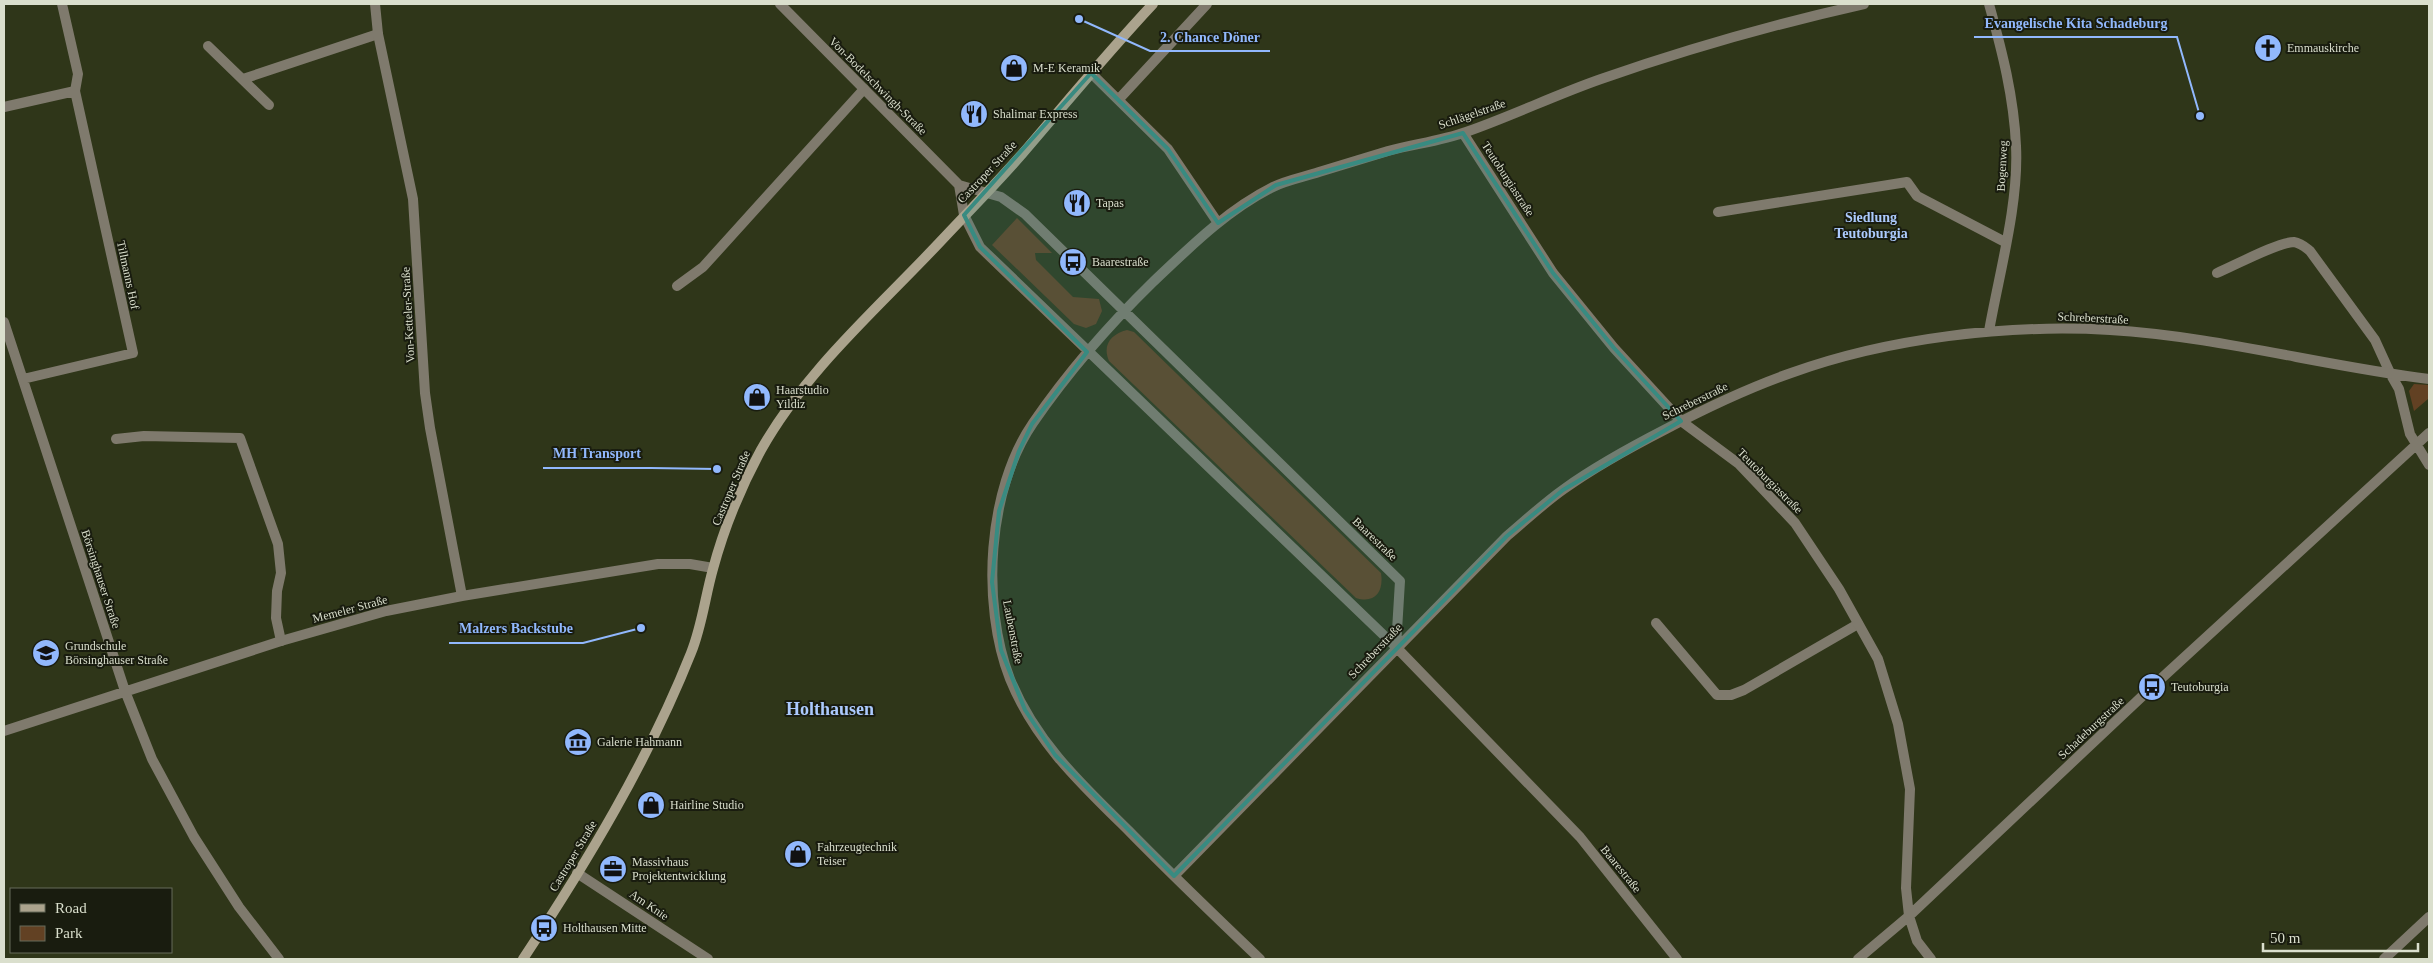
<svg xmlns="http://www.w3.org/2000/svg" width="2433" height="963" font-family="Georgia,serif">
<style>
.green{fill:#624123}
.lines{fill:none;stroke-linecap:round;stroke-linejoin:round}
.service{stroke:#7f7a6d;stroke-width:10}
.minor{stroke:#7f7a6d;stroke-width:10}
.secondary{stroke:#aba38d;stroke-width:10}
.marked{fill:#388b81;fill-opacity:0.2;stroke:#388b81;stroke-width:4;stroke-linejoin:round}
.labels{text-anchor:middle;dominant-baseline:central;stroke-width:4;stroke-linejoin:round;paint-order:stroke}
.poi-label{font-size:12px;fill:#dadfcd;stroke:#191c0f;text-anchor:start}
.street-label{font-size:12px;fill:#dadfcd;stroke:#191c0f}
.neighbourhood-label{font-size:14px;font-weight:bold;fill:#accafd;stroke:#191c0f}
.district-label{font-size:18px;font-weight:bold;fill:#accafd;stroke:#191c0f}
.leader{fill:none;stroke:#91b8fd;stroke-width:2}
.callout-dot{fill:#91b8fd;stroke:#191c0f;stroke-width:2}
.callout-label{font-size:14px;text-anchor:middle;font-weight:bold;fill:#91b8fd;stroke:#191c0f;stroke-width:4;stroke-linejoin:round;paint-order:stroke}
</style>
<rect width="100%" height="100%" fill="#2f3619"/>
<!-- green -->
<path class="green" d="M 1017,218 L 1052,253 L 1035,253 L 1036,260 L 1073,297 L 1099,299 L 1102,311 L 1096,324 L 1086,328 L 1074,324 L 992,245 Z
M 1127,330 L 1134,332 L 1381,573 C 1384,592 1375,604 1356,598 L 1109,361 C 1102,345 1111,334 1127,330 Z
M 2414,384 L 2429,385 L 2429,401 L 2428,399 L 2414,411 L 2409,391 Z"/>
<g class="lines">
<!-- service -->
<path class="service" d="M 208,46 L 269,105
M 243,79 L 378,34
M 1718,212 L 1907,182 L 1917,196 L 2005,242
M 2217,273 C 2234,266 2278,242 2294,242 C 2301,243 2305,247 2310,251 L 2375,340 L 2391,375
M 677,286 L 703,267 L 864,89
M 116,439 L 144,436 L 240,438 L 278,544 L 281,573 L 277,591 L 276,618 L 281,641
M 1656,623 L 1717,695 L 1731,695 L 1744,690 L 1858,624"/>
<!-- minor -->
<path class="minor" d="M 375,4 L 378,34 L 413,199 L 425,393 L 430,428 L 462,596
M 780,4 L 959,185
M 1091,73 L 1168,149 L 1218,223
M 1119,99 L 1207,4
M 4,107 L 75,91
M 1463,133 L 1553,273 L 1614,348 L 1681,421 L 1739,464 L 1795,523 L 1839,589 L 1878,659 L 1898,724 L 1910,789 L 1906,888 L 1909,916 L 1917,941 L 1931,959
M 959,185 L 964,215 L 980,247 L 1396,647 L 1580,837 L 1677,959
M 959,185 L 1001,197 L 1025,214 L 1400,581 L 1396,647
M 4,322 L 125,691 L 152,759 L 194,837 L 239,907 L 279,959
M 1989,331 C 1999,274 2019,204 2016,146 C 2014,97 2002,51 1989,4
M 2391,375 L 2399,389 L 2410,434 L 2429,465
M 23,379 L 133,353 L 75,91 L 78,74 L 62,4
M 4,731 L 281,641 L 386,611 L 462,596 L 658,564 L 690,564 L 713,568
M 577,873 L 708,959
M 1174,876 L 1507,536 C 1526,520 1544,503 1564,489 C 1596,466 1631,447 1666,429 C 1706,408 1748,388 1791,373 C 1888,338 2007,324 2110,330 C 2215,336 2323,366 2429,379
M 1260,959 C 1216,917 1171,874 1128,830 C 1081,784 1035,741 1010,679 C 981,604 987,490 1033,423 C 1068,372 1109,325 1153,282 C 1190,247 1227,210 1273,187 C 1287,180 1304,177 1319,172 C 1342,165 1365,158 1388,151 C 1414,144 1441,141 1466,132 C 1512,116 1555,95 1601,79 C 1687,49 1775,24 1864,4
M 1858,959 L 1909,916 L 2152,687 L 2429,433
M 2384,959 L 2429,917"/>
<!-- secondary -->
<path class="secondary" d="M 523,959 C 587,862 648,761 691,653 C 702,626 705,597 713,569 C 724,528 741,487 761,450 C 806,370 877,309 939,243 C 967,213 996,184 1023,153 C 1066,103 1108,52 1153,4"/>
</g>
<!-- marked area -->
<path class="marked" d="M 1091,73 L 1168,149 L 1218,223 L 1276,185 L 1463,133 L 1553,273 L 1614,348 L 1681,421 L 1563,490 L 1507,536 L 1174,876 L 1055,755 L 1025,710 L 1001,650 L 992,582 L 999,511 L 1019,451 L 1032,424 L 1087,352 L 980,247 L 964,215 Z"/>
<!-- icons -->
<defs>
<g id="church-disc" transform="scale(1.4375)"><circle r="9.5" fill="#91b8fd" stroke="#191c0f"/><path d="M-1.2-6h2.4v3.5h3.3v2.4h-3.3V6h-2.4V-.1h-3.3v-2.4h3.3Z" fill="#111"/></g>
<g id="shop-disc" transform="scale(1.4375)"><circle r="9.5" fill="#91b8fd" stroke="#191c0f"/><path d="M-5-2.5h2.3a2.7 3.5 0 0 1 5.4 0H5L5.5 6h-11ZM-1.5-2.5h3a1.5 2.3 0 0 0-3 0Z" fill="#111"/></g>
<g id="restaurant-disc" transform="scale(1.4375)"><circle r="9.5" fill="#91b8fd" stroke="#191c0f"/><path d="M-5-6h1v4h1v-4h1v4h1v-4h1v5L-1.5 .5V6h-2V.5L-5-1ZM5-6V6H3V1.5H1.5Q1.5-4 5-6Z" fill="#111"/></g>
<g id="bus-disc" transform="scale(1.4375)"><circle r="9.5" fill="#91b8fd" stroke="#191c0f"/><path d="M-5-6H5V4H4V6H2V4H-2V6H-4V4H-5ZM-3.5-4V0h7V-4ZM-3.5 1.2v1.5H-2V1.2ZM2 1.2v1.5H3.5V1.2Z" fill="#111"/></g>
<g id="school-disc" transform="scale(1.4375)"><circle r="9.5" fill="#91b8fd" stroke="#191c0f"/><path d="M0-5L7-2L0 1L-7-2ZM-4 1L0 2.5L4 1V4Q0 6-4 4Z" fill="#111"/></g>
<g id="museum-disc" transform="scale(1.4375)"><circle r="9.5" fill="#91b8fd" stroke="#191c0f"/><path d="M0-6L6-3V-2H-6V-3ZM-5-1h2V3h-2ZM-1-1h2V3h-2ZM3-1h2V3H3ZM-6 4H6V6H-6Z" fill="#111"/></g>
<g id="office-disc" transform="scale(1.4375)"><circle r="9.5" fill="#91b8fd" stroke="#191c0f"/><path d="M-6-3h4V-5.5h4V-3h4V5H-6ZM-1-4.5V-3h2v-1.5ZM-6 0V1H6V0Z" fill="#111"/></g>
</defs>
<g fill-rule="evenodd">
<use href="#church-disc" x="2268" y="48"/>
<use href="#shop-disc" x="1014" y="68"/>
<use href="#restaurant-disc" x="974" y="114"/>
<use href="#restaurant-disc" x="1077" y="203"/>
<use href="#bus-disc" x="1073" y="262"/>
<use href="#shop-disc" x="757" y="397"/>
<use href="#school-disc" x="46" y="653"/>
<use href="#bus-disc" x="2152" y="687"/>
<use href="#museum-disc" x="578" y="742"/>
<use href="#shop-disc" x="651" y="805"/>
<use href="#shop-disc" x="798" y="854"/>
<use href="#office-disc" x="613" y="869"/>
<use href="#bus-disc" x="544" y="928"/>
</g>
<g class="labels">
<!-- poi labels -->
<g class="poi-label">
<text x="2287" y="48">Emmauskirche</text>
<text x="1033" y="68">M-E Keramik</text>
<text x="993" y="114">Shalimar Express</text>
<text x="1096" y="203">Tapas</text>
<text x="1092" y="262">Baarestraße</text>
<text x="776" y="390">Haarstudio<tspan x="776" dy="14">Yildiz</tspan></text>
<text x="65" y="646">Grundschule<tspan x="65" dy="14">Börsinghauser Straße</tspan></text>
<text x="2171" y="687">Teutoburgia</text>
<text x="597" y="742">Galerie Hahmann</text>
<text x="670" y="805">Hairline Studio</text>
<text x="817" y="847">Fahrzeugtechnik<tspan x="817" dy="14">Teiser</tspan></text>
<text x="632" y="862">Massivhaus<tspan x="632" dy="14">Projektentwicklung</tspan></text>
<text x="563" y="928">Holthausen Mitte</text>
</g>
<!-- street labels -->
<g class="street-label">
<text transform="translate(878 86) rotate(45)">Von-Bodelschwingh-Straße</text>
<text transform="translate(1472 114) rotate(-19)">Schlägelstraße</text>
<text transform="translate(2002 166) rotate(-87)">Bogenweg</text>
<text transform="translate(987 172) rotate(-47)">Castroper Straße</text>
<text transform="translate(1508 179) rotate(57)">Teutoburgiastraße</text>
<text transform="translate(128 275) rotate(78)">Tillmanns Hof</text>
<text transform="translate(408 315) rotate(-93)">Von-Ketteler-Straße</text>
<text transform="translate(2093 318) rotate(3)">Schreberstraße</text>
<text transform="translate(1695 401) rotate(-26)">Schreberstraße</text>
<text transform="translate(1770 481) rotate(45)">Teutoburgiastraße</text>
<text transform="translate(731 488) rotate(-67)">Castroper Straße</text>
<text transform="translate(1375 539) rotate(44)">Baarestraße</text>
<text transform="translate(101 579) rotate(72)">Börsinghauser Straße</text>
<text transform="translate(350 609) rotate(-15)">Memeler Straße</text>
<text transform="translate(1013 632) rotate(79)">Laubenstraße</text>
<text transform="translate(1375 651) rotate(-46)">Schreberstraße</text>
<text transform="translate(2091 728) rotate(-43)">Schadeburgstraße</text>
<text transform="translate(573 856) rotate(-59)">Castroper Straße</text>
<text transform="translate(1621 869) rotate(51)">Baarestraße</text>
<text transform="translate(649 905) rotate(34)">Am Knie</text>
</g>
<!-- neighbourhood labels -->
<g class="neighbourhood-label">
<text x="1871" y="217">Siedlung<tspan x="1871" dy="16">Teutoburgia</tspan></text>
</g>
<!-- district labels -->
<g class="district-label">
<text x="830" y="709">Holthausen</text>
</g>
</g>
<!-- callouts -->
<path class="leader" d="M2200 116L2177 37H1974M1079 19L1150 51H1270M717 469L651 468H543M641 628L583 643H449"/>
<g class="callout-dot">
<circle cx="2200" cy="116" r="5"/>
<circle cx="1079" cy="19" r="5"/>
<circle cx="717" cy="469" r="5"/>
<circle cx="641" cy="628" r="5"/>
</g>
<g class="callout-label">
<text x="2076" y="28">Evangelische Kita Schadeburg</text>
<text x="1210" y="42">2. Chance Döner</text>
<text x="597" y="458">MH Transport</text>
<text x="516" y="633">Malzers Backstube</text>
</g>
<!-- border -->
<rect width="2433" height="963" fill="none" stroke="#dadfcd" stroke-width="10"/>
<!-- legend -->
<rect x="10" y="888" width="162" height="65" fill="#191c0f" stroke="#666a5b"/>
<rect x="20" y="904" width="25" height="8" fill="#aba38d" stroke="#666a5b"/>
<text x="55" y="913" font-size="15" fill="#dadfcd">Road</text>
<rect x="20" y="926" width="25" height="15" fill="#624123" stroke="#666a5b"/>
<text x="55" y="938" font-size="15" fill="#dadfcd">Park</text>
<!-- scale -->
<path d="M2263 943v8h155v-8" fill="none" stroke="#dadfcd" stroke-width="2.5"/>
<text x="2270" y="943" font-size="15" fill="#dadfcd" stroke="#191c0f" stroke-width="4" paint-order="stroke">50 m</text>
</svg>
